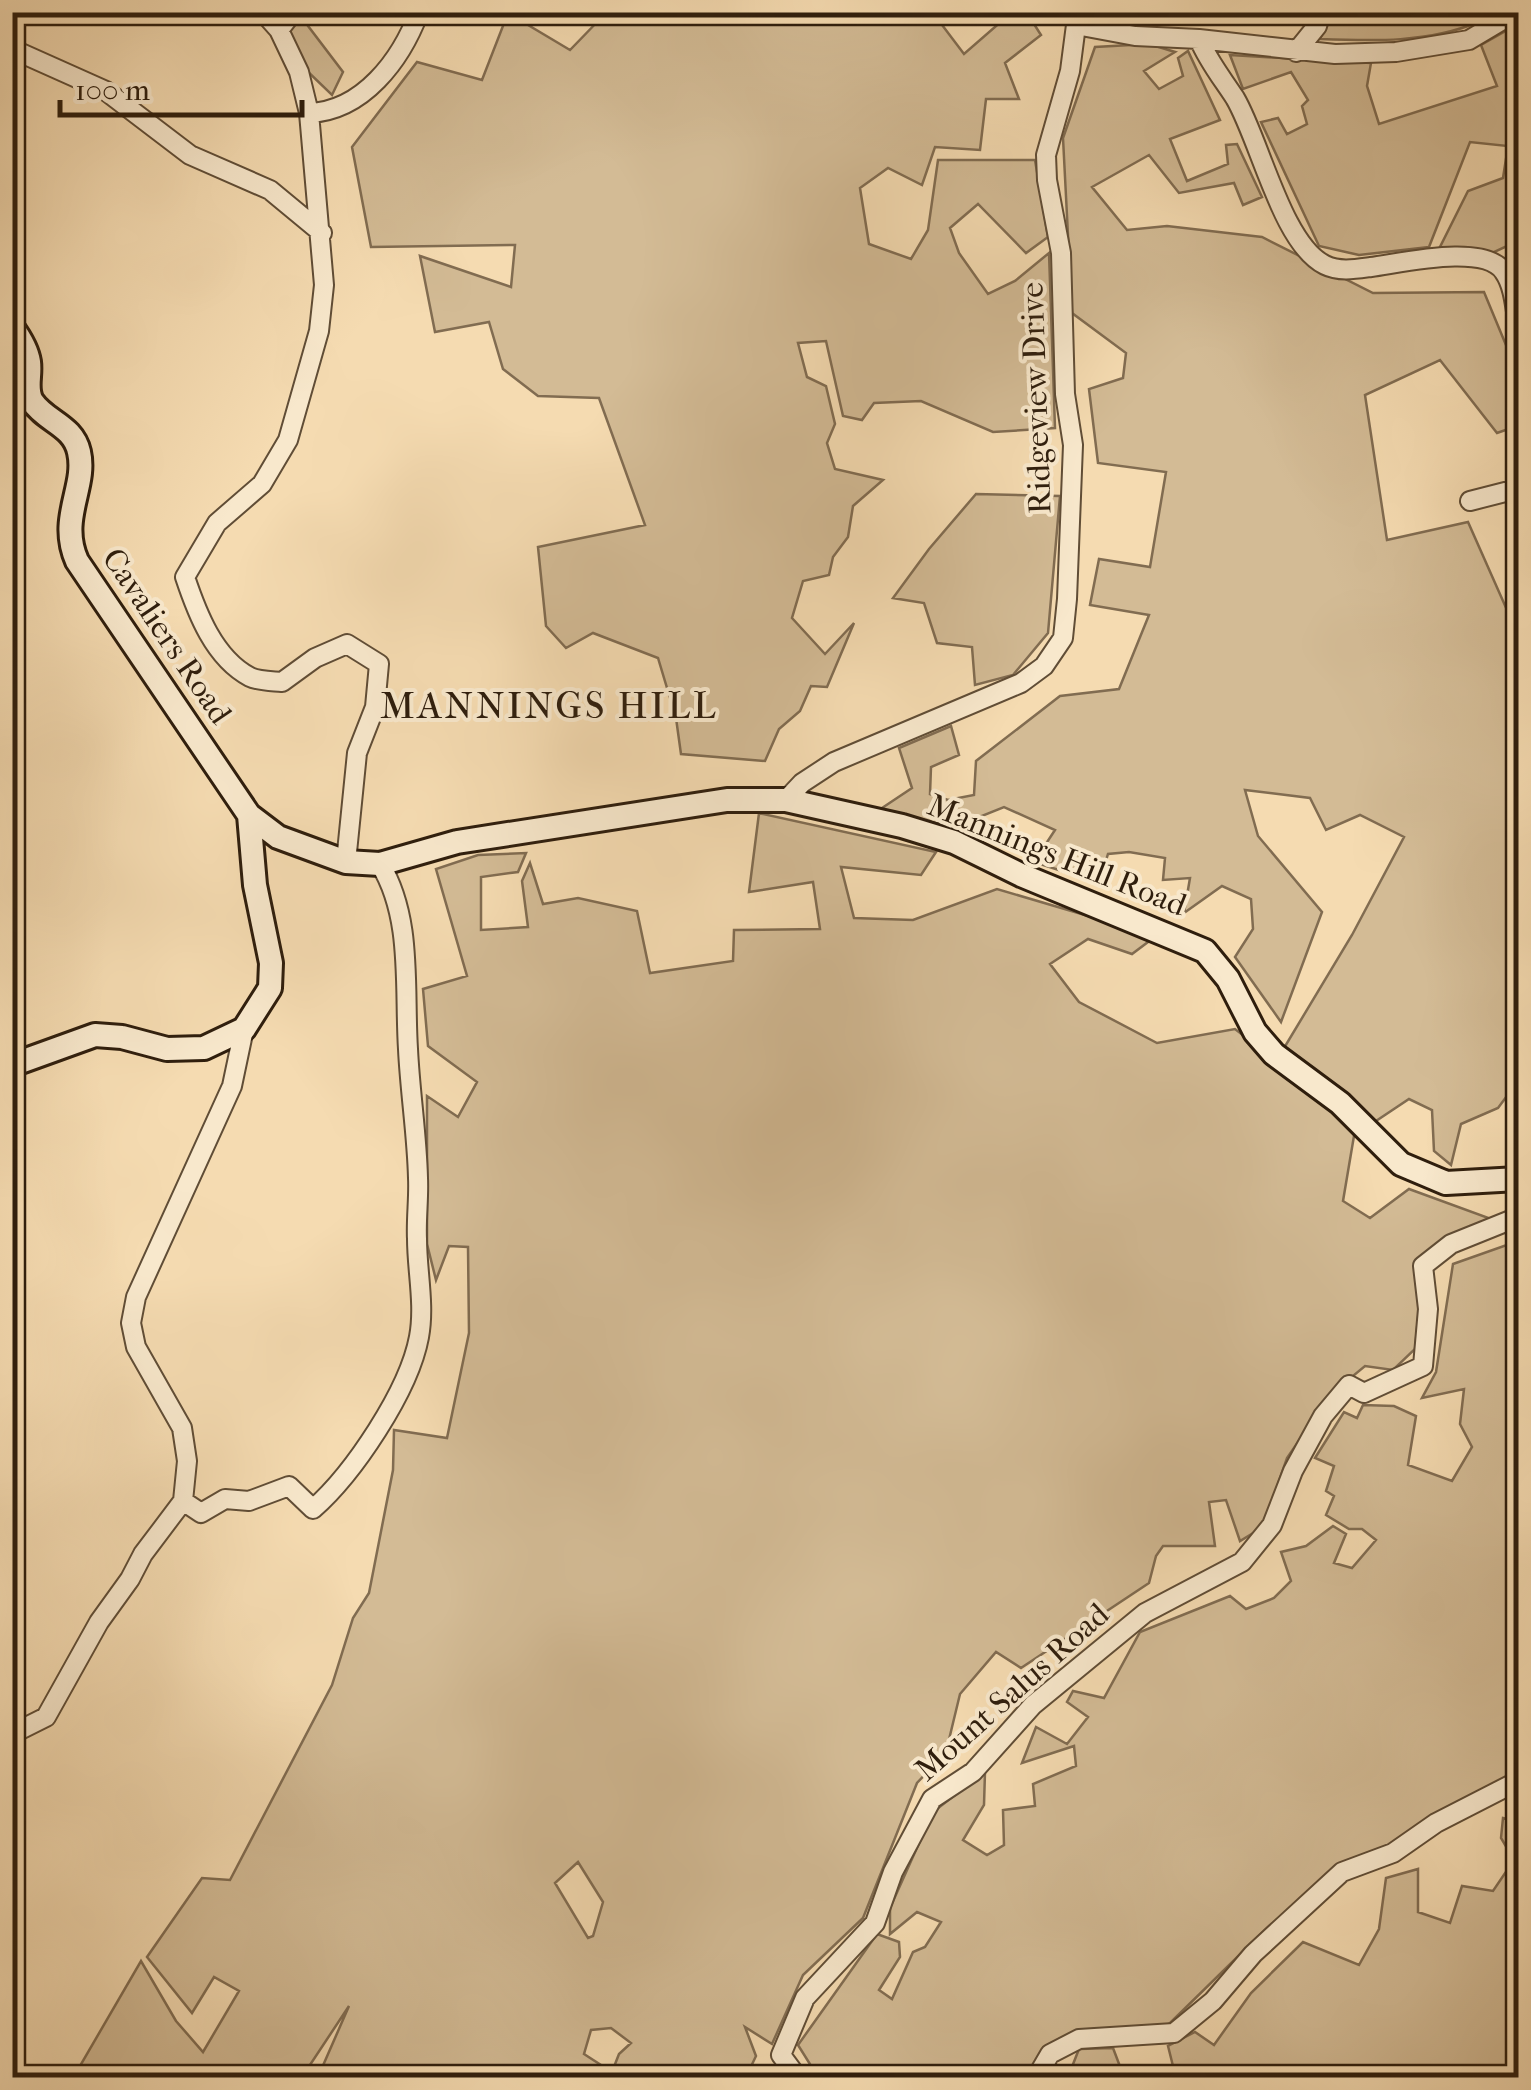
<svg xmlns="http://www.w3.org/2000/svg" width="1531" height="2090" font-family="'IM FELL French Canon',serif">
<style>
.green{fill:#d3bb95;stroke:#816c51;stroke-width:2.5;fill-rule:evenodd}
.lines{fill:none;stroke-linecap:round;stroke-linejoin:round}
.street-casing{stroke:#604d36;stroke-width:22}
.secondary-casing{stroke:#2f1e0d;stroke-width:28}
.street{stroke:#f8e8cc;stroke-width:18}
.secondary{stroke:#f8e8cc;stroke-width:22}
.labels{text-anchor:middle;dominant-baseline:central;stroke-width:8;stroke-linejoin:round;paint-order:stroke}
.street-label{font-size:32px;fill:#2f1e0d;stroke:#f8e8cc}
.quarter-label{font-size:38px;letter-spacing:2.5px;fill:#2f1e0d;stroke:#f8e8cc}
</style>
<rect width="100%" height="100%" fill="#f5dbb1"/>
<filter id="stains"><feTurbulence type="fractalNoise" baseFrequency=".002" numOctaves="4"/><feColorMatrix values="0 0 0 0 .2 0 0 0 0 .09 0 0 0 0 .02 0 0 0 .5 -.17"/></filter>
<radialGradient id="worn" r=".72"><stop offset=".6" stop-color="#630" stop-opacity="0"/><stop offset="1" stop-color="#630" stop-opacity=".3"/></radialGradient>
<!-- green -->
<path class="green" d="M 298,13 L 310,13 L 302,18 L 343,72 L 332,95 L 304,68 L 287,32 Z
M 508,13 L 570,50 L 602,17 L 601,13 L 933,13 L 964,54 L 1011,13 L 1027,13 L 1041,35 L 1005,63 L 1019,99 L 986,99 L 980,150 L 935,147 L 922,185 L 888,168 L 860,188 L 869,244 L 911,259 L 928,230 L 938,160 L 1035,160 L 1048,237 L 1026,253 L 978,204 L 950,228 L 959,253 L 988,294 L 1015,281 L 1049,253 L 1055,428 L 993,432 L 921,401 L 874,403 L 862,420 L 843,416 L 826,341 L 798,343 L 807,377 L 826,386 L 835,424 L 827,443 L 835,469 L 883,480 L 853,506 L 848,537 L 833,557 L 829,575 L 803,581 L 792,618 L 825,654 L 854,623 L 827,687 L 811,686 L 800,711 L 779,729 L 765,761 L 681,754 L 676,718 L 658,658 L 593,633 L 566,648 L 546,626 L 538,547 L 645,525 L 599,398 L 538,396 L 503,369 L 489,322 L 435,332 L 420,256 L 511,287 L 515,245 L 371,247 L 352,147 L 417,62 L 482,80 Z
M 1330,13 L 1468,13 L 1478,22 C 1429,43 1373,41 1320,39 Z
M 1518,24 L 1518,241 L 1490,254 L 1439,249 L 1468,191 L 1503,178 L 1508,146 L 1470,142 L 1429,247 L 1359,255 L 1319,246 L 1261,122 L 1278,118 L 1287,134 L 1307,124 L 1302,106 L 1308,100 L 1291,72 L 1243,89 L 1230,55 L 1371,63 L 1367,86 L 1379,124 L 1497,86 L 1481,45 Z
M 1149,44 L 1175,52 L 1144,71 L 1159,89 L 1183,76 L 1178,58 L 1188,51 L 1220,120 L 1170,139 L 1187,181 L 1228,164 L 1226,145 L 1237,144 L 1262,197 L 1243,205 L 1234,183 L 1179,193 L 1149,155 L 1092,187 L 1127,230 L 1167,226 L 1262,237 L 1373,293 L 1484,292 L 1518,374 L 1517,426 L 1497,433 L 1440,360 L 1365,395 L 1387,540 L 1468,522 L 1511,619 L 1518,615 L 1518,1081 L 1498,1108 L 1461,1124 L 1451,1165 L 1434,1151 L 1432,1110 L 1409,1099 L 1370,1125 L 1281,1053 L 1352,935 L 1404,837 L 1360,815 L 1326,830 L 1310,798 L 1245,790 L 1258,836 L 1322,912 L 1281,1022 L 1235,957 L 1253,929 L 1251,899 L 1222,886 L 1184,913 L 1190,878 L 1163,880 L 1165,858 L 1129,852 L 1108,854 L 1099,883 L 1034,862 L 1055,830 L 1004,807 L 947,830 L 879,810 L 912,788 L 899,748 L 951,726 L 959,755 L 931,767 L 930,794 L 948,800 L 974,795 L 976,761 L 1060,696 L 1119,689 L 1149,615 L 1090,605 L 1099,559 L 1150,567 L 1166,472 L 1098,463 L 1089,389 L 1123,378 L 1126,353 L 1072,313 L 1063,138 L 1095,47 Z
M 976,494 L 1060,496 L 1048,633 L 1013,675 L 975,685 L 972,647 L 937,643 L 924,603 L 893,598 L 929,549 Z
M 759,813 L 936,852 L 921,875 L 841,867 L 854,918 L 913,920 L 997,889 L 1156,936 L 1132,954 L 1088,939 L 1050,964 L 1079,1002 L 1157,1043 L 1235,1029 L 1346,1115 L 1355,1130 L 1343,1201 L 1370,1218 L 1409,1189 L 1494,1220 L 1423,1266 L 1415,1349 L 1393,1370 L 1365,1366 L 1331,1394 L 1287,1458 L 1263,1527 L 1240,1541 L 1226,1500 L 1209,1502 L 1215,1546 L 1163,1546 L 1156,1556 L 1149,1583 L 1021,1668 L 996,1652 L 960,1694 L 946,1752 L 917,1783 L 863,1918 L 803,1975 L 772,2044 L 745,2027 L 756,2056 L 746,2077 L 652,2077 L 646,2069 L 632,2076 L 610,2077 L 619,2054 L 631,2043 L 611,2028 L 591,2030 L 584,2054 L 604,2067 L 599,2077 L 318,2077 L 349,2006 L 302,2077 L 73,2078 L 141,1961 L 176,2021 L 203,2052 L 239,1991 L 214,1977 L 192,2013 L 147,1957 L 202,1878 L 230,1880 L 332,1685 L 353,1618 L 369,1593 L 393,1470 L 394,1430 L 447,1438 L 469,1333 L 468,1247 L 449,1246 L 436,1280 L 427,1244 L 427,1096 L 458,1117 L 477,1082 L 428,1046 L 423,989 L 467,976 L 436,869 L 478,855 L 526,853 L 518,872 L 481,877 L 481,930 L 528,927 L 522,881 L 530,863 L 543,904 L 578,898 L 637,911 L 650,973 L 733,961 L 734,930 L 820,929 L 813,882 L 749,892 ZM 578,1862 L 603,1902 L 593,1936 L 588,1938 L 555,1883 Z
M 1518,1241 L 1518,1771 L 1386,1850 L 1338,1867 L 1267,1928 L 1168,2025 L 1071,2034 L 1028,2077 L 818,2077 L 798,2045 L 877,1934 L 899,1942 L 900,1957 L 879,1990 L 892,1999 L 913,1952 L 925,1947 L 941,1922 L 917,1912 L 890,1934 L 890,1908 L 933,1812 L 985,1772 L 984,1805 L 963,1840 L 987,1855 L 1004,1845 L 1003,1810 L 1035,1806 L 1033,1784 L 1076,1766 L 1074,1746 L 1022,1763 L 1036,1727 L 1067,1744 L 1088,1717 L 1067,1702 L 1073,1691 L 1104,1698 L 1140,1632 L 1230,1596 L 1246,1609 L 1274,1598 L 1291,1581 L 1281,1552 L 1306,1546 L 1333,1526 L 1346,1534 L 1334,1563 L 1352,1568 L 1376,1540 L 1362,1529 L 1349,1529 L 1326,1515 L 1334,1496 L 1326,1491 L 1334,1466 L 1315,1458 L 1344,1412 L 1357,1418 L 1363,1405 L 1394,1406 L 1416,1416 L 1408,1465 L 1452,1481 L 1472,1447 L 1460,1424 L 1464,1389 L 1422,1398 L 1436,1372 L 1453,1264 Z
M 1503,1818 L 1518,1822 L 1518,2077 L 1143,2078 L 1174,2070 L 1168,2046 L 1195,2032 L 1214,2045 L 1251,1993 L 1303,1942 L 1359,1965 L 1379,1929 L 1386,1878 L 1418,1869 L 1418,1912 L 1450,1923 L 1462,1886 L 1493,1891 L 1514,1860 L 1501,1838 Z
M 1113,2048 L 1124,2077 L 1068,2077 L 1079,2049 Z"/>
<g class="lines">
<!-- street casing -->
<g class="street-casing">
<path id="street" d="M 263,12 L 279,30 L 299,72 L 309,113 L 324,285 L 319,331 L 288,440 L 262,484 L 217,523 L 185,577 C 197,613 214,658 250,677 C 258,681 272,681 282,682 L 315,658 L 347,644 L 379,664 L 375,707 L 357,753 L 346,862
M 1076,25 L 1135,36 L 1199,39 L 1335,54 L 1396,52 L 1469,40 L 1516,12
M 279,30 L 293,12
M 1199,39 C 1208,61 1222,78 1235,98 C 1260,140 1282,244 1325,265 C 1339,272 1356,269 1371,267 C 1402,263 1485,243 1504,272 C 1514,286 1515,308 1518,324
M 12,49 L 106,91 L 190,155 L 270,190 L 322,233
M 1296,52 L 1317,26 L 1321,12
M 309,113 C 363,111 401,60 419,12
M 1470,501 L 1513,490 L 1518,483
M 786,800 L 802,783 L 834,762 L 1021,683 L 1044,666 L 1063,638 L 1067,599 L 1073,445 L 1065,394 L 1061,253 L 1047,180 L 1046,155 L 1070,71 L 1076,25 L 1073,12
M 183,1501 L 201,1513 L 225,1499 L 249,1501 L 289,1486 L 313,1509 C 353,1474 409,1391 419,1337 C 425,1305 417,1271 417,1239 C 416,1218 419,1198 418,1178 C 417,1135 410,1092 408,1049 C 404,987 413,918 380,864
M 12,1734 L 46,1717 L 99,1622 L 130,1579 L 143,1554 L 183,1501 L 187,1461 L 182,1428 L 136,1347 L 131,1323 L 136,1297 L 232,1086 L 244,1029
M 798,2078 L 781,2055 L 805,1998 L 875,1923 L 893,1872 L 932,1799 L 973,1772 L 1033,1705 L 1145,1613 L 1242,1562 L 1272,1525 L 1293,1471 L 1323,1416 L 1349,1385 L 1364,1393 L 1423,1366 L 1428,1309 L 1423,1266 L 1451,1244 L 1518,1217
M 1036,2078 L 1050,2054 L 1079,2039 L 1174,2033 L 1213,2001 L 1253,1954 L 1342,1872 L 1393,1853 L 1436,1823 L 1518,1781"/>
</g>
<!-- secondary casing -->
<g class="secondary-casing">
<path id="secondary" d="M 12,327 C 20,338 27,349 29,362 C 31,376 25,389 32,401 C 46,422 73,425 79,452 C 87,487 58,518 77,561 L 249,815 L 278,837 L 346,862 L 380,864 L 457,842 L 727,800 L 786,800 L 902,826 L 954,842 L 1021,875 L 1205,951 L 1228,979 L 1255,1032 L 1274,1054 L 1340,1103 L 1401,1164 L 1446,1183 L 1518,1179
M 12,1065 L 95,1035 L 122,1037 L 167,1049 L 204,1048 L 244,1029 L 270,988 L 271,963 L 255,885 L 249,815"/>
</g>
<!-- street -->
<use href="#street" class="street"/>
<!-- secondary -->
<use href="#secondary" class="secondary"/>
</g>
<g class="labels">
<!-- street labels -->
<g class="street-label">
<text transform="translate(1036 398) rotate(-92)">Ridgeview Drive</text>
<text transform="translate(167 636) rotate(56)">Cavaliers Road</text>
<text transform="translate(1057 855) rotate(22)">Mannings Hill Road</text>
<text transform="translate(1012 1692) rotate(-42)">Mount Salus Road</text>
</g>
<!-- quarter labels -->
<g class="quarter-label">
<text x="549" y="705">MANNINGS HILL</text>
</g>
</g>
<!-- margin -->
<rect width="1531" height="2090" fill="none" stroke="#f5dbb1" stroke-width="50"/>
<rect x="15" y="15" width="1501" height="2060" fill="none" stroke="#2f1e0d" stroke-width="5"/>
<rect x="25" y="25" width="1481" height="2040" fill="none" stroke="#2f1e0d" stroke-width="2.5"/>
<!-- scale -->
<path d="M60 100v15h242v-15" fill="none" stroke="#2f1e0d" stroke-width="5"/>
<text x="75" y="100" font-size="30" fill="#2f1e0d" stroke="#f8e8cc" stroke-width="8" paint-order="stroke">100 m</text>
<rect width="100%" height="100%" filter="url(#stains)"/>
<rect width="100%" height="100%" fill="url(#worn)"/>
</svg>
